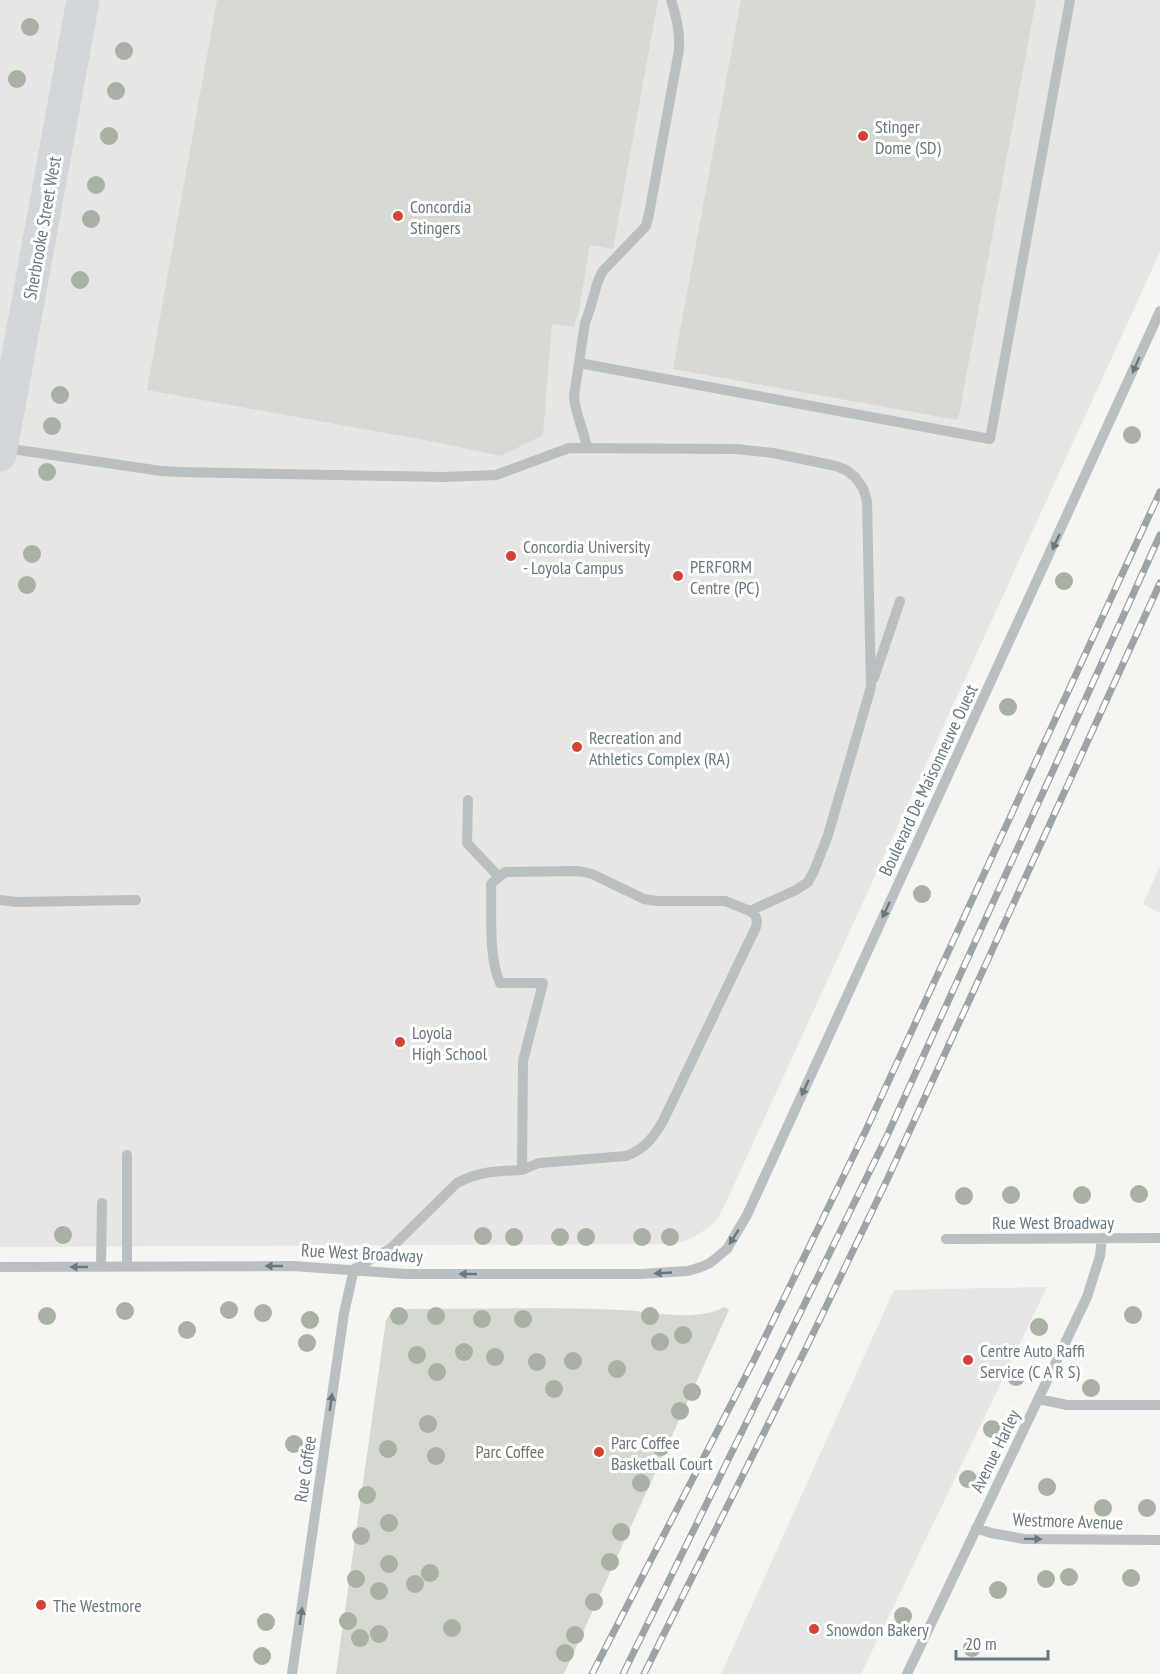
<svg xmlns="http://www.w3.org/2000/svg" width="1160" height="1674" font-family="'PT Sans Narrow',sans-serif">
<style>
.built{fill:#e6e6e5}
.green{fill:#d5d9d1}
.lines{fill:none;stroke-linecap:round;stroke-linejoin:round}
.minor{stroke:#babfc1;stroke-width:10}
.major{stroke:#d2d6d9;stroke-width:33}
.rail-casing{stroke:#9ca4a7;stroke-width:7}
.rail{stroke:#fff;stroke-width:4.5;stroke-dasharray:14;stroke-linecap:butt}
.tree{fill:#a9b0a4}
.oneway{fill:#677880}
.poi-dot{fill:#d34234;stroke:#fff;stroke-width:2}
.labels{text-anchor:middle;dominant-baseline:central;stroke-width:6;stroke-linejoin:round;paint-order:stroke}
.poi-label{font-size:18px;fill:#677880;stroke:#fff;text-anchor:start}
.street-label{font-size:18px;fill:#677880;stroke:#fff}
.park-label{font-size:18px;fill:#6b7865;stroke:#fff}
</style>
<rect width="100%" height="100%" fill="#f5f5f2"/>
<!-- built -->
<path class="built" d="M 0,0 L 1160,0 L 1160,252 L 723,1209 L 718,1218 L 712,1225 L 694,1237 L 682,1242 L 669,1244 L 0,1247 Z
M 1160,866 L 1160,913 L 1143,904 Z
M 1047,1287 L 861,1674 L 721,1674 L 894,1290 Z"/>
<!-- green -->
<path class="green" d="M 217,0 L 658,0 L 613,249 L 590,245 L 579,310 L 574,327 L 552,324 L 543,435 L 501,456 L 430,441 L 147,390 Z
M 741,0 L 1036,0 L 958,420 L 673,369 Z
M 725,1307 L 729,1310 L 564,1674 L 336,1674 L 386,1320 C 390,1312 394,1310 403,1309 C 475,1309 548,1307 620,1310 C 656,1311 691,1323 725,1307 Z"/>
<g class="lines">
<!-- minor -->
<path class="minor" d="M 579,363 L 990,439 L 1070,0
M 5,448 L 161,471 L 179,472 L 443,477 L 496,475 L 569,448 L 736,449 L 773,453 L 836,466 L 846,470 L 855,477 L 863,488 L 867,501 L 871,687 L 828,835 L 814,871 L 808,882 L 796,890 L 750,911
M 587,448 C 584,430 575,414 574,396 L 585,323 L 590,309 L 597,284 L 602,272 L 646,226 L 649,214 L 679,50 C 680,32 677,17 671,0
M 874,678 L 900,601
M 468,800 L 467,843 L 499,877
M 0,900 L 16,902 L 136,900
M 946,1239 L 1160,1238
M 127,1266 L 127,1155
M 0,1267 L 293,1266 L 405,1274 L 641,1274 L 671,1272 L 688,1271 L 701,1267 L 710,1263 L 727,1249 L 747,1215 L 1160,311
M 101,1267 L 102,1203
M 354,1269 L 391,1248 L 457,1183 C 479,1171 499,1171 522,1170 L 523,1061 L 543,983 L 500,983 C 488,956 492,914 491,884 L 505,872 L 579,871 L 592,874 L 644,899 L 657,901 L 725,901 L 750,911 L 755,915 L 757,921 L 756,927 L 663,1121 C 653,1138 645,1149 626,1156 L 539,1163 L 522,1170
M 1039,1399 L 1067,1405 L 1160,1405
M 976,1528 L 991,1533 L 1024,1539 L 1160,1540
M 292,1674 L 344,1313 L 354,1269
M 907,1674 L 1087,1297 L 1100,1256 L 1102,1238"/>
<!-- major -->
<path class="major" d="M 0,455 L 83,0"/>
<!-- rail casing -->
<g class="rail-casing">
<path id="rail" d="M 592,1674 L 754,1360 L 866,1130 L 1160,492
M 623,1674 L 886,1138 L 1160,535
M 644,1674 L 809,1342 L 888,1178 L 1160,583"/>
</g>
<!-- rail -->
<use href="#rail" class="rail"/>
</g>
<!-- trees -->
<g class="tree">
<circle cx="30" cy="27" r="9"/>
<circle cx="124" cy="51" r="9"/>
<circle cx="17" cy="79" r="9"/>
<circle cx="116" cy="91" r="9"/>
<circle cx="109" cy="136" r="9"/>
<circle cx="96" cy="185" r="9"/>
<circle cx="91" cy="219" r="9"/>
<circle cx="80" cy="280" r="9"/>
<circle cx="60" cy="395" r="9"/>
<circle cx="52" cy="426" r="9"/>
<circle cx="1132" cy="435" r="9"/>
<circle cx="47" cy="472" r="9"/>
<circle cx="32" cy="554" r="9"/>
<circle cx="1064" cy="581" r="9"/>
<circle cx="27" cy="585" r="9"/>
<circle cx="1008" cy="707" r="9"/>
<circle cx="922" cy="894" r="9"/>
<circle cx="1139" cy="1194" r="9"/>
<circle cx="1011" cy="1195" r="9"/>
<circle cx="1082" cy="1195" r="9"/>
<circle cx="964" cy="1196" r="9"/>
<circle cx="63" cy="1235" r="9"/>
<circle cx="483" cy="1236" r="9"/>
<circle cx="514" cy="1237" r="9"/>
<circle cx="560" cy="1237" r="9"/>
<circle cx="586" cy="1237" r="9"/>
<circle cx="642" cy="1237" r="9"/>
<circle cx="670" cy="1237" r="9"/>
<circle cx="229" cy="1310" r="9"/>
<circle cx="125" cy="1311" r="9"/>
<circle cx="263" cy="1313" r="9"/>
<circle cx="1133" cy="1315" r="9"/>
<circle cx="47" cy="1316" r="9"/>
<circle cx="399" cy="1316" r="9"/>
<circle cx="436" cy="1316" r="9"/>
<circle cx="650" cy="1316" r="9"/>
<circle cx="482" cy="1319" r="9"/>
<circle cx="523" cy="1319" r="9"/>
<circle cx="310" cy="1320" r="9"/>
<circle cx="1039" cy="1327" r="9"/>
<circle cx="187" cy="1330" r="9"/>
<circle cx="683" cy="1335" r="9"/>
<circle cx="660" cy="1342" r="9"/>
<circle cx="307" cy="1343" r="9"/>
<circle cx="464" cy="1352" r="9"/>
<circle cx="417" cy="1355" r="9"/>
<circle cx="495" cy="1357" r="9"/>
<circle cx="573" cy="1361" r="9"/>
<circle cx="537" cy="1362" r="9"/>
<circle cx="617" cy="1369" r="9"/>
<circle cx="437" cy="1372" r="9"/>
<circle cx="1016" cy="1377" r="9"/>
<circle cx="1091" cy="1388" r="9"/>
<circle cx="554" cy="1389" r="9"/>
<circle cx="692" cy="1392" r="9"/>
<circle cx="680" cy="1411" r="9"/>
<circle cx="428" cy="1424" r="9"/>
<circle cx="992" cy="1429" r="9"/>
<circle cx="294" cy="1444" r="9"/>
<circle cx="661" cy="1447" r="9"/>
<circle cx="388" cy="1449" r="9"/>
<circle cx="436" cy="1456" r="9"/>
<circle cx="968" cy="1479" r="9"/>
<circle cx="641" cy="1483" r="9"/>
<circle cx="1047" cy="1487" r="9"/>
<circle cx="367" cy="1495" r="9"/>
<circle cx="1103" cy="1508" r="9"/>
<circle cx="1147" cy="1508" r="9"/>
<circle cx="389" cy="1523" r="9"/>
<circle cx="621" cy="1532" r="9"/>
<circle cx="361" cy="1536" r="9"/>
<circle cx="610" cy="1562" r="9"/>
<circle cx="389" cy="1564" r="9"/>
<circle cx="430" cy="1573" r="9"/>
<circle cx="1069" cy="1577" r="9"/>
<circle cx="1131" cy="1578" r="9"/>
<circle cx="356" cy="1579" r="9"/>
<circle cx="1046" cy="1579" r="9"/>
<circle cx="415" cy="1584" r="9"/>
<circle cx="998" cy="1590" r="9"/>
<circle cx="379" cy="1591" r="9"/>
<circle cx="594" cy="1602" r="9"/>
<circle cx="903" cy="1616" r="9"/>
<circle cx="348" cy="1621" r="9"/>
<circle cx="266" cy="1622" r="9"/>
<circle cx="452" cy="1628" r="9"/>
<circle cx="379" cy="1634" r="9"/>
<circle cx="575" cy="1635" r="9"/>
<circle cx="360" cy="1638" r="9"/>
<circle cx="972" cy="1648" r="9"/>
<circle cx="565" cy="1653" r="9"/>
<circle cx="262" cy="1656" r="9"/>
</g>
<!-- one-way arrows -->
<defs><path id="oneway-solid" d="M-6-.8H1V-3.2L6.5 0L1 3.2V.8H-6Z" transform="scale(1.5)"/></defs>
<g class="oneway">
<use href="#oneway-solid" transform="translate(1136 365) rotate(114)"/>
<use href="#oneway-solid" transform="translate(1056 542) rotate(115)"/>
<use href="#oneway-solid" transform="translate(886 910) rotate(115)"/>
<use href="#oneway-solid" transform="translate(805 1088) rotate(115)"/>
<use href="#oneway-solid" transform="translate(734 1237) rotate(122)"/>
<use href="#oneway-solid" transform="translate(274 1266) rotate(180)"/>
<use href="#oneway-solid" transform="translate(79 1267) rotate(180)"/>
<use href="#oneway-solid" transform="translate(663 1273) rotate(177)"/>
<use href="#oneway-solid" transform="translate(468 1274) rotate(-180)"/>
<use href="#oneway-solid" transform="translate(331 1402) rotate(-82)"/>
<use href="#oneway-solid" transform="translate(1033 1539) rotate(1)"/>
<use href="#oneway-solid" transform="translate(301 1616) rotate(-82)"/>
</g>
<!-- markers -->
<g class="poi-dot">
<circle cx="863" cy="136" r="6"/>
<circle cx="398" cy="216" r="6"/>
<circle cx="511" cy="556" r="6"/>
<circle cx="678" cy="576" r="6"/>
<circle cx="577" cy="747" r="6"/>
<circle cx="400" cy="1042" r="6"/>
<circle cx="968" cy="1360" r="6"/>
<circle cx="599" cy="1452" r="6"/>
<circle cx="41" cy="1605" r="6"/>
<circle cx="814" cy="1629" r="6"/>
</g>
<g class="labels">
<!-- poi labels -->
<g class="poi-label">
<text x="875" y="126">Stinger<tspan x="875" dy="21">Dome (SD)</tspan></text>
<text x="410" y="206">Concordia<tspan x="410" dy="21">Stingers</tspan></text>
<text x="523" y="546">Concordia University<tspan x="523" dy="21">- Loyola Campus</tspan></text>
<text x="690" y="566">PERFORM<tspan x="690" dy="21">Centre (PC)</tspan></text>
<text x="589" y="737">Recreation and<tspan x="589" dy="21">Athletics Complex (RA)</tspan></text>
<text x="412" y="1032">Loyola<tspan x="412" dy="21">High School</tspan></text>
<text x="980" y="1350">Centre Auto Raffi<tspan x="980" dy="21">Service (C A R S)</tspan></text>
<text x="611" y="1442">Parc Coffee<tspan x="611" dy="21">Basketball Court</tspan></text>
<text x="53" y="1605">The Westmore</text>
<text x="826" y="1629">Snowdon Bakery</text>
</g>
<!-- street labels -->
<g class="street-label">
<text transform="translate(42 228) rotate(-80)">Sherbrooke Street West</text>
<text transform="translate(928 780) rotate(-65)">Boulevard De Maisonneuve Ouest</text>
<text x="1053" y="1222">Rue West Broadway</text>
<text transform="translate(362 1253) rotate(3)">Rue West Broadway</text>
<text transform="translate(995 1451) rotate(-64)">Avenue Harley</text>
<text transform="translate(305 1469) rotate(-82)">Rue Coffee</text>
<text transform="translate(1068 1521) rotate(2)">Westmore Avenue</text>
</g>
<!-- park labels -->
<g class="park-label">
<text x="510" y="1451">Parc Coffee</text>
</g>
</g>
<!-- scale -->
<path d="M956 1650v9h92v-9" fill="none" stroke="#677880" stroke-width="3"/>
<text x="965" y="1650" font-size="18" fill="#677880" stroke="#ffffff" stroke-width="4.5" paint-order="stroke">20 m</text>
</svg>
